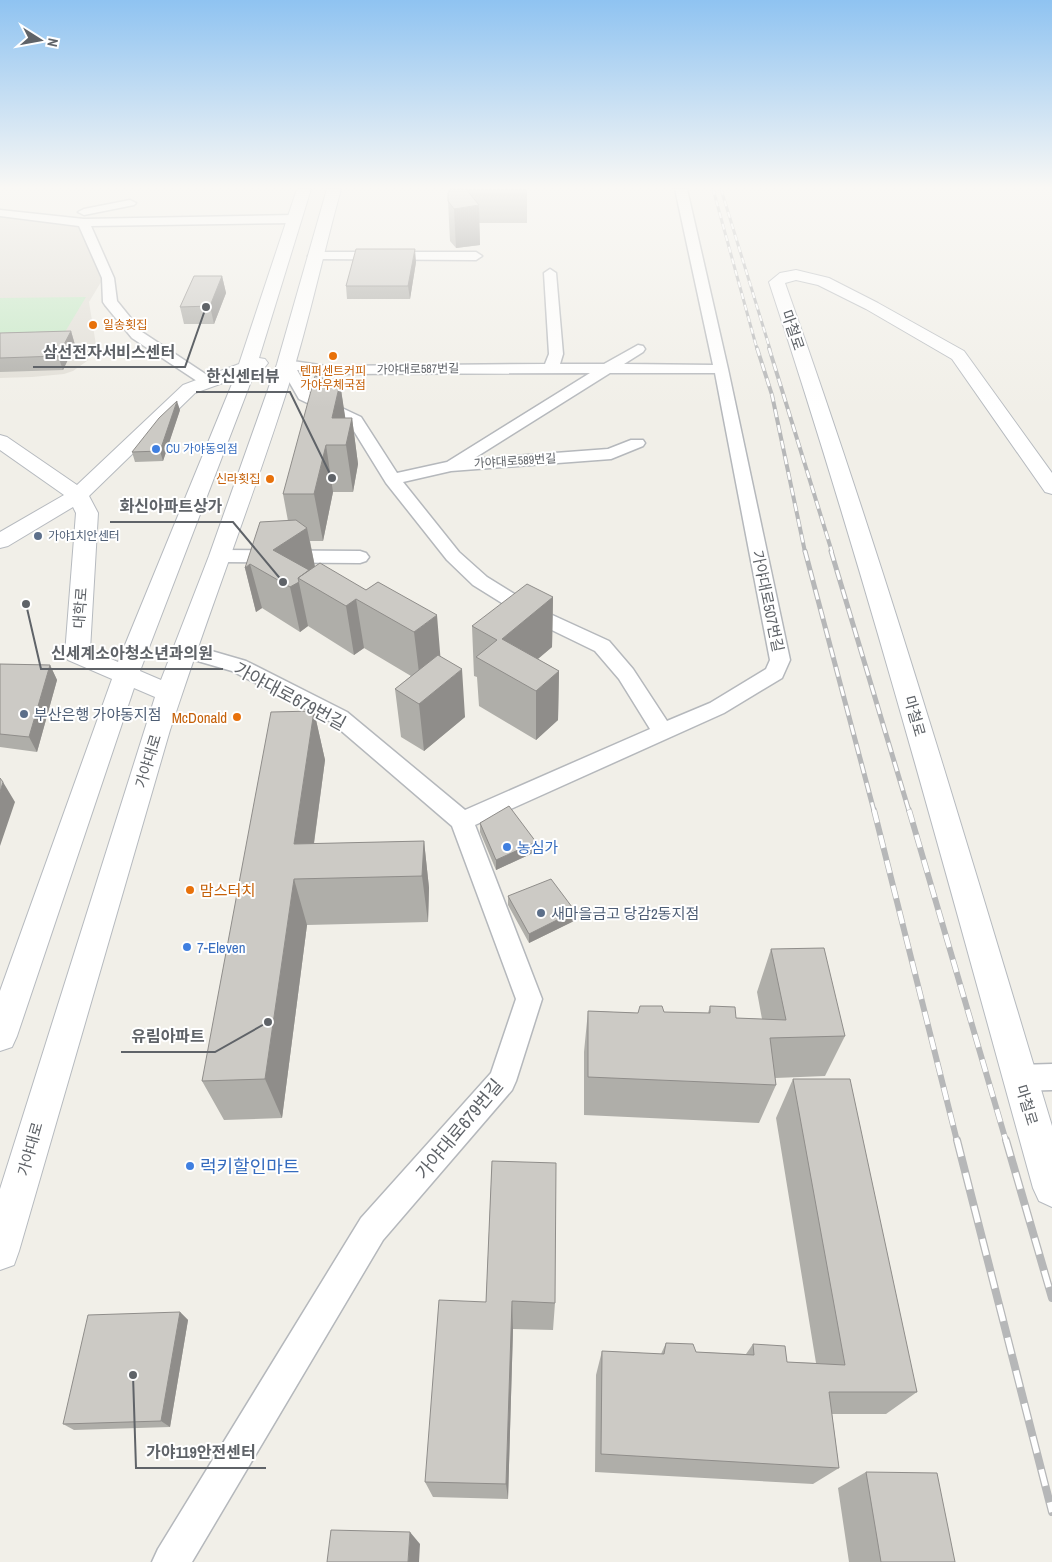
<svg xmlns="http://www.w3.org/2000/svg" width="1052" height="1562" font-family="'Archivo Narrow','Noto Sans KR',sans-serif">
<style>
.education{fill:#e1ded6}
.green{fill:#c5e8c5}
.lines{fill:none;stroke-linecap:round;stroke-linejoin:round}
.street-casing{stroke:#b5b8bc;stroke-width:3}
.secondary-casing{stroke:#b6babf;stroke-width:2}
.street{fill:#fff;fill-rule:evenodd}
.secondary{fill:#fff;fill-rule:evenodd}
.rail-far4-casing{stroke:#b6b7b8;stroke-width:3}
.rail-far3-casing{stroke:#b6b7b8;stroke-width:4}
.rail-far2-casing{stroke:#b6b7b8;stroke-width:5}
.rail-far1-casing{stroke:#b6b7b8;stroke-width:6}
.rail-casing{stroke:#b6b7b8;stroke-width:8}
.rail-far4{stroke:#fff;stroke-width:2;stroke-dasharray:6;stroke-linecap:butt}
.rail-far3{stroke:#fff;stroke-width:2.5;stroke-dasharray:8;stroke-linecap:butt}
.rail-far2{stroke:#fff;stroke-width:3;stroke-dasharray:10;stroke-linecap:butt}
.rail-far1{stroke:#fff;stroke-width:4.5;stroke-dasharray:13;stroke-linecap:butt}
.rail{stroke:#fff;stroke-width:5.5;stroke-dasharray:17;stroke-linecap:butt}
.wall{fill:#afaea9}
.shaded-wall{fill:#8f8d8a}
.building{fill:#cccac5;stroke:#8f8d8a}
.food-dot{fill:#e8710a;stroke:#fff;stroke-width:2}
.shop-dot{fill:#3f7fe0;stroke:#fff;stroke-width:2}
.service-dot{fill:#5c6f8a;stroke:#fff;stroke-width:2}
.labels{text-anchor:middle;dominant-baseline:central;stroke-width:4;stroke-linejoin:round;paint-order:stroke}
.far-food-label{font-size:12px;fill:#c56008;stroke:#fff;text-anchor:start}
.far-street-label{font-size:12px;fill:#5f6368;stroke:#fff}
.far-shop-label{font-size:12px;fill:#366cbe;stroke:#fff;text-anchor:start}
.far-service-label{font-size:12px;fill:#4e5e75;stroke:#fff;text-anchor:start}
.street-label{font-size:15px;fill:#5f6368;stroke:#fff}
.service-label{font-size:15px;fill:#4e5e75;stroke:#fff;text-anchor:start}
.food-label{font-size:15px;fill:#c56008;stroke:#fff;text-anchor:end}
.shop-label{font-size:15px;fill:#366cbe;stroke:#fff;text-anchor:start}
.near-street-label{font-size:18px;fill:#5f6368;stroke:#fff}
.near-shop-label{font-size:18px;fill:#366cbe;stroke:#fff;text-anchor:start}
.leader{fill:none;stroke:#5f6368;stroke-width:2}
.callout-dot{fill:#5f6368;stroke:#fff;stroke-width:2}
.callout-label{font-size:16px;text-anchor:middle;font-weight:bold;fill:#5f6368;stroke:#fff;stroke-width:4;stroke-linejoin:round;paint-order:stroke}
</style>
<rect width="100%" height="100%" fill="#f1efe8"/>
<!-- education -->
<path class="education" d="M 0,217 L 83,226 L 104,277 L 89,302 L 96,345 L 87,361 L 73,371 L 64,374 L 32,377 L 0,378 Z"/>
<!-- green -->
<path class="green" d="M 86,297 L 62,337 L 0,338 L 0,298 Z"/>
<g class="lines">
<!-- street casing -->
<g class="street-casing">
<path id="street" d="M 675,189 L 687,189 L 728,369 L 790,660 L 782,678 L 724,713 L 475,825 L 542,999 L 516,1081 L 512,1090 L 383,1240 L 192,1562 L 152,1562 L 158,1549 L 361,1218 L 491,1073 L 516,999 L 452,826 L 331,722 L 232,671 L 177,655 L 174,650 L 177,645 L 184,643 L 246,661 L 347,712 L 465,810 L 650,729 L 619,679 L 595,651 L 523,616 L 473,585 L 447,560 L 386,483 L 349,423 L 299,399 L 279,364 L 281,361 L 286,360 L 326,366 L 545,364 L 549,354 L 544,273 L 550,269 L 556,273 L 563,354 L 560,364 L 604,364 L 638,345 L 643,346 L 645,349 L 643,352 L 624,364 L 713,365 ZM 297,370 L 326,374 L 590,373 L 447,462 L 397,473 L 361,417 L 310,393 ZM 610,373 L 715,373 L 770,660 L 766,669 L 710,703 L 667,721 L 633,669 L 609,641 L 537,608 L 487,577 L 459,552 L 403,482 L 451,471 L 611,459 L 643,446 L 645,443 L 643,440 L 631,440 L 608,449 L 473,459 Z
M 130,200 L 136,203 L 134,205 L 84,215 L 78,212 L 84,209 Z
M 0,210 L 84,219 L 294,215 L 300,219 L 294,223 L 91,226 L 114,278 L 117,301 L 142,332 L 213,379 L 215,382 L 213,385 L 203,385 L 132,338 L 105,305 L 103,302 L 102,278 L 79,226 L 0,216 Z
M 314,252 L 476,252 L 482,256 L 476,260 L 310,259 L 308,256 Z
M 220,550 L 360,551 L 366,553 L 369,557 L 366,561 L 360,563 L 220,562 L 214,560 L 211,556 L 214,552 Z
M 1052,1064 L 1052,1090 L 1019,1091 L 1009,1087 L 1005,1078 L 1009,1069 L 1019,1065 Z"/>
</g>
<!-- secondary casing -->
<g class="secondary-casing">
<path id="secondary" d="M 297,189 L 311,189 L 259,358 L 265,359 L 268,363 L 265,367 L 255,371 L 140,671 L 161,680 L 209,556 L 277,364 L 327,189 L 341,189 C 325,247 312,307 295,365 C 257,488 210,608 170,730 L 19,1251 L 14,1265 L 0,1270 L 0,1189 L 155,697 L 134,688 L 17,1036 L 12,1047 L 0,1051 L 0,991 L 112,679 L 68,660 L 65,654 L 76,513 L 73,507 L 8,546 L 0,548 L 0,532 L 64,495 L 0,450 L 0,435 L 7,437 L 77,485 L 183,385 L 239,364 ZM 234,379 L 118,662 L 90,650 L 98,513 L 89,496 L 195,393 Z
M 796,270 L 829,278 L 878,303 L 964,351 L 1052,473 L 1052,494 L 1045,492 L 952,359 L 866,309 L 818,285 L 796,280 L 785,283 C 884,561 967,844 1052,1126 L 1052,1207 L 1039,1201 L 1033,1188 C 949,885 868,581 769,282 L 780,273 Z"/>
</g>
<!-- street -->
<use href="#street" class="street"/>
<!-- secondary -->
<use href="#secondary" class="secondary"/>
<!-- rail-far4 casing -->
<g class="rail-far4-casing">
<path id="rail-far4" d="M 713,189 L 757,349
M 721,189 L 770,349"/>
</g>
<!-- rail-far3 casing -->
<g class="rail-far3-casing">
<path id="rail-far3" d="M 757,348 L 772,395 L 805,552
M 769,348 L 832,552"/>
</g>
<!-- rail-far2 casing -->
<g class="rail-far2-casing">
<path id="rail-far2" d="M 805,551 L 874,811
M 831,551 L 909,811"/>
</g>
<!-- rail-far1 casing -->
<g class="rail-far1-casing">
<path id="rail-far1" d="M 874,810 L 957,1141
M 909,810 L 1006,1141"/>
</g>
<!-- rail casing -->
<g class="rail-casing">
<path id="rail" d="M 957,1140 L 1052,1512
M 1006,1140 L 1052,1298"/>
</g>
<!-- rail-far4 -->
<use href="#rail-far4" class="rail-far4"/>
<!-- rail-far3 -->
<use href="#rail-far3" class="rail-far3"/>
<!-- rail-far2 -->
<use href="#rail-far2" class="rail-far2"/>
<!-- rail-far1 -->
<use href="#rail-far1" class="rail-far1"/>
<!-- rail -->
<use href="#rail" class="rail"/>
</g>
<!-- wall -->
<path class="wall" d="M 451,189 L 527,189 L 527,223 L 479,223 L 480,245 L 456,248 L 450,241 L 448,201 Z
M 416,262 L 410,299 L 347,299 L 346,286 Z
M 222,276 L 226,293 L 214,324 L 184,324 L 180,307 Z
M 71,331 L 75,345 L 63,370 L 0,372 L 0,333 Z
M 340,383 L 345,418 L 352,418 L 358,464 L 353,492 L 333,492 L 323,541 L 310,541 L 315,567 L 366,590 L 378,582 L 440,657 L 465,717 L 424,751 L 401,737 L 395,689 L 411,676 L 364,648 L 354,655 L 308,626 L 300,632 L 262,608 L 256,612 L 245,568 L 288,521 L 283,494 Z
M 180,410 L 163,461 L 135,462 L 132,452 Z
M 553,597 L 552,647 L 538,659 L 559,671 L 558,720 L 536,740 L 479,706 L 477,677 L 474,676 L 472,626 Z
M 0,664 L 50,665 L 57,680 L 37,752 L 0,747 Z
M 314,711 L 325,760 L 314,844 L 424,841 L 429,888 L 428,922 L 307,925 L 282,1118 L 224,1120 L 202,1081 Z
M 480,823 L 535,852 L 496,870 L 480,832 Z
M 508,896 L 575,911 L 574,921 L 529,943 L 508,905 Z
M 771,949 L 845,1036 L 825,1076 L 775,1078 L 776,1085 L 759,1123 L 584,1115 L 584,1052 L 588,1011 L 638,1013 L 664,1012 L 708,1013 L 710,1006 L 736,1018 L 762,1019 L 757,992 Z
M 793,1079 L 917,1392 L 886,1414 L 832,1414 L 839,1468 L 813,1484 L 595,1472 L 596,1375 L 602,1351 L 661,1354 L 666,1343 L 696,1352 L 746,1354 L 753,1344 L 787,1362 L 816,1363 L 776,1118 Z
M 492,1161 L 555,1303 L 553,1330 L 513,1329 L 508,1499 L 433,1497 L 425,1482 L 486,1302 Z
M 180,1312 L 188,1320 L 170,1427 L 74,1430 L 63,1424 Z
M 866,1472 L 955,1562 L 849,1562 L 838,1488 Z"/>
<!-- shaded-wall -->
<path class="shaded-wall" d="M 479,205 L 480,245 L 456,248 L 454,209 Z
M 415,249 L 416,262 L 410,299 L 408,286 Z
M 222,276 L 226,293 L 214,324 L 210,306 Z
M 71,331 L 75,345 L 63,370 L 58,356 Z
M 340,383 L 347,429 L 332,418 Z
M 177,401 L 180,410 L 163,461 L 160,451 Z
M 352,418 L 358,464 L 353,492 L 346,445 Z
M 326,445 L 333,492 L 323,541 L 314,494 Z
M 307,528 L 316,572 L 298,578 L 308,626 L 300,632 L 290,587 L 273,550 Z
M 250,564 L 262,608 L 256,612 L 245,568 Z
M 553,597 L 552,647 L 515,678 L 502,639 Z
M 356,599 L 364,648 L 354,655 L 346,606 Z
M 437,615 L 441,664 L 420,681 L 414,632 Z
M 50,665 L 57,680 L 37,752 L 29,737 Z
M 462,669 L 465,717 L 424,751 L 419,704 Z
M 559,671 L 558,720 L 536,740 L 536,691 Z
M 314,711 L 325,760 L 309,879 L 294,844 Z
M 3,782 L 15,802 L 0,846 L 0,792 Z
M 424,841 L 429,888 L 428,922 L 422,876 Z
M 536,842 L 535,852 L 496,870 L 496,860 Z
M 294,879 L 307,925 L 282,1118 L 265,1079 Z
M 575,911 L 574,921 L 529,943 L 529,934 Z
M 512,1301 L 513,1329 L 508,1499 L 506,1484 Z
M 180,1312 L 188,1320 L 170,1427 L 161,1421 Z
M 410,1532 L 420,1544 L 419,1562 L 408,1562 Z"/>
<!-- building -->
<path class="building" d="M 451,189 L 466,189 L 479,205 L 454,209 L 448,201 L 448,193 Z
M 356,249 L 415,249 L 408,286 L 346,286 Z
M 194,276 L 222,276 L 210,306 L 180,307 Z
M 71,331 L 58,356 L 0,358 L 0,333 Z
M 315,376 L 340,383 L 332,418 L 352,418 L 346,445 L 326,445 L 314,494 L 283,494 Z
M 177,401 L 160,451 L 132,452 L 159,418 Z
M 296,520 L 307,528 L 273,550 L 309,570 L 298,578 L 299,582 L 290,587 L 250,564 L 245,568 L 260,522 Z
M 320,563 L 366,590 L 378,582 L 437,615 L 414,632 L 356,599 L 346,606 L 298,578 Z
M 527,584 L 553,597 L 502,639 L 559,671 L 536,691 L 476,657 L 497,640 L 472,626 Z
M 438,655 L 462,669 L 419,704 L 395,689 Z
M 0,664 L 50,665 L 29,737 L 0,734 Z
M 314,711 L 294,844 L 424,841 L 422,876 L 294,879 L 265,1079 L 202,1081 L 271,712 Z
M 0,778 L 3,782 L 0,792 Z
M 509,806 L 536,842 L 496,860 L 480,823 Z
M 551,879 L 575,911 L 529,934 L 508,896 Z
M 824,948 L 845,1036 L 770,1038 L 776,1085 L 588,1077 L 588,1011 L 638,1013 L 640,1006 L 662,1006 L 664,1012 L 710,1013 L 710,1006 L 735,1007 L 736,1018 L 786,1020 L 771,949 Z
M 793,1079 L 850,1079 L 917,1392 L 829,1392 L 839,1468 L 601,1454 L 602,1351 L 664,1354 L 666,1343 L 693,1344 L 696,1352 L 754,1355 L 753,1344 L 785,1346 L 787,1362 L 845,1365 Z
M 492,1161 L 556,1163 L 555,1303 L 512,1301 L 506,1484 L 425,1482 L 439,1300 L 486,1302 Z
M 180,1312 L 161,1421 L 63,1424 L 88,1315 Z
M 866,1472 L 937,1473 L 955,1562 L 881,1562 Z
M 331,1530 L 410,1532 L 408,1562 L 327,1562 Z"/>
<!-- sky -->
<linearGradient id="sky" x2="0" y2="1"><stop stop-color="#8fc3f1"/><stop offset="0.46" stop-color="#f9f8f5"/><stop offset="1" stop-color="#f9f8f5" stop-opacity="0"/></linearGradient>
<rect width="1052" height="408" fill="url(#sky)"/>
<!-- markers -->
<g class="food-dot">
<circle cx="93" cy="325" r="5"/>
<circle cx="333" cy="356" r="5"/>
<circle cx="270" cy="479" r="5"/>
<circle cx="237" cy="717" r="5"/>
<circle cx="190" cy="890" r="5"/>
</g>
<g class="shop-dot">
<circle cx="156" cy="449" r="5"/>
<circle cx="507" cy="847" r="5"/>
<circle cx="187" cy="947" r="5"/>
<circle cx="190" cy="1166" r="5"/>
</g>
<g class="service-dot">
<circle cx="38" cy="536" r="5"/>
<circle cx="24" cy="714" r="5"/>
<circle cx="541" cy="913" r="5"/>
</g>
<g class="labels">
<!-- far-food labels -->
<g class="far-food-label">
<text x="103" y="325">일송횟집</text>
<text x="333" y="371" text-anchor="middle">텐퍼센트커피<tspan x="333" dy="14">가야우체국점</tspan></text>
<text x="260" y="479" text-anchor="end">신라횟집</text>
</g>
<!-- far-street labels -->
<g class="far-street-label">
<text transform="translate(418 369) rotate(-1)">가야대로587번길</text>
<text transform="translate(515 461) rotate(-4)">가야대로589번길</text>
</g>
<!-- far-shop labels -->
<g class="far-shop-label">
<text x="166" y="449">CU 가야동의점</text>
</g>
<!-- far-service labels -->
<g class="far-service-label">
<text x="48" y="536">가야1치안센터</text>
</g>
<!-- street labels -->
<g class="street-label">
<text transform="translate(793 330) rotate(71)">마철로</text>
<text transform="translate(768 601) rotate(78)">가야대로507번길</text>
<text transform="translate(80 608) rotate(-86)">대학로</text>
<text transform="translate(915 716) rotate(74)">마철로</text>
<text transform="translate(148 761) rotate(-73)">가야대로</text>
<text transform="translate(1027 1105) rotate(73)">마철로</text>
<text transform="translate(30 1149) rotate(-74)">가야대로</text>
</g>
<!-- service labels -->
<g class="service-label">
<text x="34" y="714">부산은행 가야동지점</text>
<text x="551" y="913">새마을금고 당감2동지점</text>
</g>
<!-- food labels -->
<g class="food-label">
<text x="227" y="717">McDonald</text>
<text x="200" y="890" text-anchor="start">맘스터치</text>
</g>
<!-- shop labels -->
<g class="shop-label">
<text x="517" y="847">농심가</text>
<text x="197" y="947">7-Eleven</text>
</g>
<!-- near-street labels -->
<g class="near-street-label">
<text transform="translate(290 696) rotate(28)">가야대로679번길</text>
<text transform="translate(459 1129) rotate(-50)">가야대로679번길</text>
</g>
<!-- near-shop labels -->
<g class="near-shop-label">
<text x="200" y="1166">럭키할인마트</text>
</g>
</g>
<!-- callouts -->
<path class="leader" d="M206 307L185 367H33M332 478L290 392H196M283 582L233 522H110M26 604L41 669H223M268 1022L215 1052H121M133 1375L136 1468H266"/>
<g class="callout-dot">
<circle cx="206" cy="307" r="5"/>
<circle cx="332" cy="478" r="5"/>
<circle cx="283" cy="582" r="5"/>
<circle cx="26" cy="604" r="5"/>
<circle cx="268" cy="1022" r="5"/>
<circle cx="133" cy="1375" r="5"/>
</g>
<g class="callout-label">
<text x="109" y="358">삼선전자서비스센터</text>
<text x="243" y="382">한신센터뷰</text>
<text x="171" y="512">화신아파트상가</text>
<text x="132" y="659">신세계소아청소년과의원</text>
<text x="168" y="1042">유림아파트</text>
<text x="201" y="1458">가야119안전센터</text>
</g>
<!-- north arrow -->
<g transform="translate(40 40) rotate(101)" stroke="#ffffff" stroke-width="4" paint-order="stroke">
<path d="M0-4L9 19L0 12L-9 19Z" fill="#5f6368"/>
<text y="-8" font-size="14" font-weight="bold" text-anchor="middle" fill="#5f6368">N</text>
</g>
</svg>
